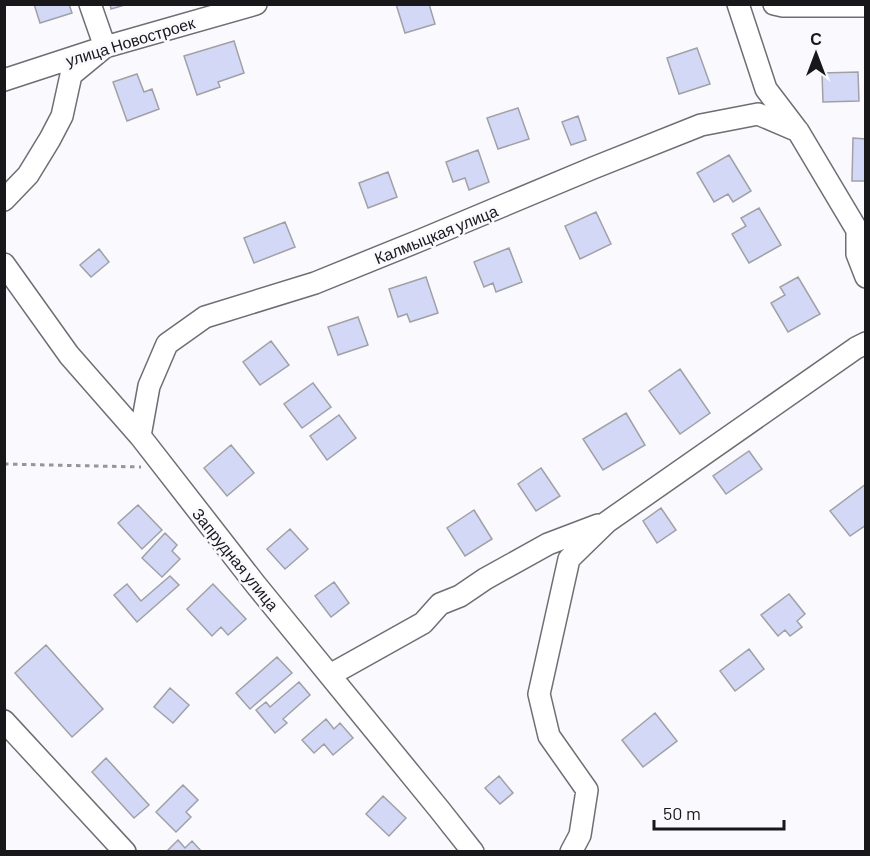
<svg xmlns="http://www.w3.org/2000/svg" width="870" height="856" font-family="Barlow,sans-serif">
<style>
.building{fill:#d4d8f7;stroke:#a0a1a6;stroke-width:1.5}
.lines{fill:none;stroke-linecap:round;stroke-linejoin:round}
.minor-casing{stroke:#6e6e73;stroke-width:24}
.path{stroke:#969699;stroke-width:3;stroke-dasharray:4.5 4.5;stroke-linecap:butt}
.minor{stroke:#fff;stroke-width:21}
.labels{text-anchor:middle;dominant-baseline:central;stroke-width:5;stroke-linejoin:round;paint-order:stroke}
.street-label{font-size:16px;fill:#18181a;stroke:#f9f9fe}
</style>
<rect width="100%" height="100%" fill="#f9f9fe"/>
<!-- building -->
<path class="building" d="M 34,4 L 69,4 L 72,13 L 40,23 Z
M 110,4 L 128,4 L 111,9 Z
M 396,4 L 429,4 L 435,24 L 405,33 Z
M 234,41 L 244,73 L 218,82 L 220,87 L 197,95 L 184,56 Z
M 697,48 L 710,84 L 679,94 L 667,58 Z
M 858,72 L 859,101 L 823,102 L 822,73 Z
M 137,74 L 144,92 L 152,89 L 159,109 L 127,121 L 113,82 Z
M 518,108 L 529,139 L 498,149 L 487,118 Z
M 578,116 L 586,140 L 571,145 L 562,122 Z
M 853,138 L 866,139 L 866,181 L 852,181 Z
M 478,150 L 489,182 L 469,190 L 465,178 L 453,182 L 446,162 Z
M 729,155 L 751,191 L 733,202 L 728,194 L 714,202 L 697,173 Z
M 388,172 L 397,197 L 368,208 L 359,183 Z
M 759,208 L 781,245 L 749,263 L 732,234 L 746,226 L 741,218 Z
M 596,212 L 611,244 L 580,259 L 565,226 Z
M 285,222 L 295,247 L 254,263 L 244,238 Z
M 509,248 L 522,282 L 496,292 L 493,283 L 484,287 L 474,262 Z
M 99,249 L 109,262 L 91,277 L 80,265 Z
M 426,277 L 438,313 L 410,322 L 407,314 L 398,317 L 389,289 Z
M 798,277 L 820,314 L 788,332 L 771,303 L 785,295 L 780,287 Z
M 358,317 L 368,345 L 338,355 L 328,327 Z
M 271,341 L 289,365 L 260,385 L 243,362 Z
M 680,369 L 710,413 L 680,434 L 649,391 Z
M 313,383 L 331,407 L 302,428 L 284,404 Z
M 626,413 L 645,445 L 603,470 L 583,439 Z
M 339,415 L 356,438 L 327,460 L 310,436 Z
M 231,445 L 254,473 L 227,496 L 204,468 Z
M 749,451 L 762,469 L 726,494 L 713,476 Z
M 541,468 L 560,496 L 536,511 L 518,484 Z
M 866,484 L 866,525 L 850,536 L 830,511 Z
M 138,505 L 162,530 L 142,549 L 118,523 Z
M 661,508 L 676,530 L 657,543 L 643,521 Z
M 474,510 L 492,539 L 465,556 L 447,528 Z
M 290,529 L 308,549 L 285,569 L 267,549 Z
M 165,533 L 177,545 L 172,551 L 180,559 L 162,577 L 142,558 Z
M 170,576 L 179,585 L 137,622 L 114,595 L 127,584 L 141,601 Z
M 334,582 L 349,603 L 331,617 L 315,596 Z
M 213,584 L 246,619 L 228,635 L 221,627 L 212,636 L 187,609 Z
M 789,594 L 805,614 L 797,621 L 802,627 L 790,636 L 785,630 L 778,636 L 761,615 Z
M 46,645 L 103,709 L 72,737 L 15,673 Z
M 749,649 L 764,669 L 735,691 L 720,671 Z
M 277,657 L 292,673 L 250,709 L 236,693 Z
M 299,682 L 310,695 L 283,719 L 287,723 L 275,733 L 256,710 L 266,702 L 270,707 Z
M 170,688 L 189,705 L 173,723 L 154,707 Z
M 655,713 L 677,741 L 643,767 L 622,740 Z
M 326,719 L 334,729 L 340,723 L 353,738 L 333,755 L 324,744 L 314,753 L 302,740 Z
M 106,758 L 149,805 L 134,818 L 92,772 Z
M 499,776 L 513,793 L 500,804 L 485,788 Z
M 183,785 L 198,800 L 186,812 L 191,817 L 176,832 L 156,812 Z
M 383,796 L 406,818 L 389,836 L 366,814 Z
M 178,840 L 185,848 L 192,841 L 202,852 L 166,852 Z"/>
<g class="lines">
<!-- minor casing -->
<g class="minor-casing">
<path id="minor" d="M 738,4 L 766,89 L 798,131 L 857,230 L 857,254 L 866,277
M 774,4 L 783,6 L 866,6
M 4,80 L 105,47 L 256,4
M 4,200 L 28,175 L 50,139 L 62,116 L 71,75 L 105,47 L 90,4
M 4,264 L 69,355 L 140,436 L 256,585 L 439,809 L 473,852
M 140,436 L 149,386 L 167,344 L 205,317 L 315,283 L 421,240 L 593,168 L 701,125 L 758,114 L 798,131
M 330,675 L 423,623 L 440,604 L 460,596 L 485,579 L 548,544 L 598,525
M 4,721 L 125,852
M 571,852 L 580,835 L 587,790 L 549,736 L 539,694 L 569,559 L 607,522 L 856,348 L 866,343"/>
</g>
<!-- path -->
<path class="path" d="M 4,464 L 141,467"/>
<!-- minor -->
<use href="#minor" class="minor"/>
</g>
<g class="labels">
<!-- street labels -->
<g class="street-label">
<text transform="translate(130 41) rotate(-17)">улица Новостроек</text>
<text transform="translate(436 234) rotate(-22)">Калмыцкая улица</text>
<text transform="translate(236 559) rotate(51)">Запрудная улица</text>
</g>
</g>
<!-- border -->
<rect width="870" height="856" fill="none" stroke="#18181a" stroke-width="12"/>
<!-- north arrow -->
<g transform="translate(816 54)" stroke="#f9f9fe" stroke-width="4.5" paint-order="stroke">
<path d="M0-4.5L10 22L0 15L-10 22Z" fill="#18181a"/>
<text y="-9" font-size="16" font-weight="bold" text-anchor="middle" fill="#18181a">С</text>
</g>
<!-- scale -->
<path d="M654 820v9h130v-9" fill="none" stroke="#18181a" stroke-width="3"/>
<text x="663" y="820" font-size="18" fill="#18181a" stroke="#f9f9fe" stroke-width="4.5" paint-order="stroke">50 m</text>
</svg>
